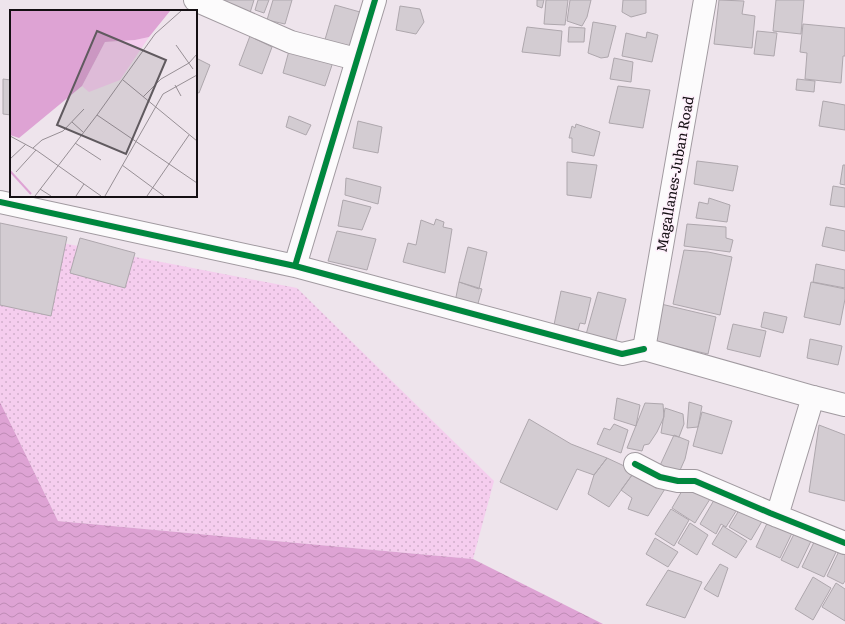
<svg xmlns="http://www.w3.org/2000/svg" width="845" height="624" font-family="Literata,serif">
<style>
.grass{fill:url(#grass-dots)}
.water{fill:url(#water-waves)}
.building{fill:#d3ccd2;stroke:#aea7ad}
.lines{fill:none;stroke-linecap:round;stroke-linejoin:round}
.minor-casing{stroke:#a19aa0;stroke-width:24}
.major-casing{stroke:#a19aa0;stroke-width:24}
.minor{stroke:#fcfbfc;stroke-width:22}
.major{stroke:#fcfbfc;stroke-width:22}
.cycleway-casing{stroke:#feeffb;stroke-width:8}
.cycleway{stroke:#00873e;stroke-width:6}
.labels{text-anchor:middle;dominant-baseline:central;stroke-width:3;stroke-linejoin:round;paint-order:stroke}
.street-label{font-size:14px;fill:#140f13;stroke:#feeffb}
.inset-river{fill:none;stroke:#dea3d4;stroke-width:2}
.inset-road{fill:none;stroke:#978f95;stroke-width:1}
.view{fill:#605a5f;fill-opacity:0.15;stroke:#605a5f;stroke-width:2}
.inset-edge{fill:none;stroke:#140f13;stroke-width:2}
</style>
<defs>
<pattern id="grass-dots" width="8" height="8" patternUnits="userSpaceOnUse"><rect width="8" height="8" fill="#f5cdee"/><path d="M2 2h.1M6 6h.1" fill="none" stroke="#d1afcb" stroke-width="1.8" stroke-linecap="round"/></pattern>
<pattern id="water-waves" width="16" height="10" patternUnits="userSpaceOnUse"><rect width="16" height="10" fill="#dea3d4"/><path d="M0 5q4-4 8 0t8 0" fill="none" stroke="#be8bb5"/></pattern>
</defs>
<rect width="100%" height="100%" fill="#eee4ec"/>
<!-- grass -->
<path class="grass" d="M 0,231 L 297,288 L 494,481 L 473,559 L 58,521 L 0,402 Z"/>
<!-- water -->
<path class="water" d="M 0,402 L 58,521 L 473,559 L 603,624 L 0,624 Z"/>
<!-- building -->
<path class="building" d="M 225,0 L 254,0 L 249,16 L 222,7 Z
M 258,0 L 269,0 L 264,13 L 255,10 Z
M 273,0 L 292,0 L 285,24 L 267,20 Z
M 537,0 L 544,0 L 542,8 L 537,6 Z
M 546,0 L 568,0 L 565,25 L 544,24 Z
M 570,0 L 591,0 L 587,17 L 582,26 L 567,21 Z
M 623,0 L 646,0 L 646,13 L 631,17 L 622,12 Z
M 719,0 L 744,1 L 742,14 L 755,16 L 752,48 L 714,44 Z
M 776,0 L 804,0 L 801,34 L 773,31 Z
M 335,5 L 360,12 L 350,49 L 324,43 Z
M 400,6 L 420,9 L 424,22 L 416,34 L 396,30 Z
M 593,22 L 616,26 L 608,57 L 601,58 L 588,53 Z
M 803,24 L 845,28 L 845,56 L 843,56 L 841,83 L 805,79 L 807,53 L 800,52 Z
M 527,27 L 562,31 L 560,56 L 522,52 Z
M 569,27 L 585,28 L 584,42 L 568,42 Z
M 757,31 L 777,33 L 774,56 L 754,54 Z
M 647,32 L 658,35 L 652,62 L 622,56 L 626,33 L 646,38 Z
M 250,36 L 272,47 L 262,74 L 239,65 Z
M 290,47 L 334,59 L 325,86 L 283,73 Z
M 196,58 L 210,65 L 199,93 L 196,92 Z
M 614,58 L 633,62 L 631,82 L 610,79 Z
M 3,79 L 11,80 L 11,115 L 3,114 Z
M 797,79 L 815,81 L 814,92 L 796,90 Z
M 618,86 L 650,90 L 643,128 L 609,123 Z
M 823,101 L 845,105 L 845,130 L 819,126 Z
M 289,116 L 311,125 L 306,135 L 286,127 Z
M 358,121 L 382,127 L 378,153 L 353,148 Z
M 576,124 L 600,132 L 594,156 L 572,152 L 572,138 L 569,138 L 572,126 L 575,128 Z
M 697,161 L 738,166 L 733,191 L 694,184 Z
M 567,162 L 597,165 L 591,198 L 567,195 Z
M 843,165 L 845,165 L 845,185 L 840,184 Z
M 346,178 L 381,187 L 378,204 L 345,195 Z
M 833,186 L 845,188 L 845,207 L 830,205 Z
M 709,198 L 730,205 L 727,222 L 696,218 L 699,202 L 708,204 Z
M 343,200 L 371,207 L 362,230 L 338,226 Z
M 436,219 L 444,222 L 443,227 L 452,229 L 445,273 L 403,262 L 408,243 L 416,245 L 421,220 L 434,225 Z
M 0,223 L 67,237 L 51,316 L 0,305 Z
M 687,224 L 726,227 L 726,238 L 733,240 L 730,252 L 684,246 Z
M 826,227 L 845,231 L 845,251 L 822,246 Z
M 337,231 L 376,239 L 367,270 L 328,261 Z
M 80,238 L 135,253 L 125,288 L 70,273 Z
M 468,247 L 487,252 L 479,289 L 459,282 Z
M 684,250 L 708,252 L 732,257 L 720,315 L 673,304 Z
M 816,264 L 845,270 L 845,288 L 813,282 Z
M 459,282 L 482,289 L 474,318 L 453,312 Z
M 811,282 L 845,289 L 845,299 L 840,325 L 804,317 Z
M 561,291 L 591,298 L 585,324 L 580,323 L 578,330 L 554,325 Z
M 598,292 L 626,299 L 614,348 L 585,338 Z
M 661,304 L 716,317 L 708,354 L 652,341 Z
M 764,312 L 787,317 L 783,333 L 761,327 Z
M 733,324 L 766,331 L 760,357 L 727,349 Z
M 810,339 L 842,346 L 838,365 L 807,358 Z
M 617,398 L 640,405 L 636,426 L 614,419 Z
M 689,402 L 702,406 L 698,427 L 687,428 Z
M 645,403 L 663,404 L 664,417 L 657,432 L 649,444 L 644,445 L 642,451 L 627,448 Z
M 665,408 L 683,414 L 684,424 L 679,437 L 661,433 Z
M 702,412 L 732,421 L 722,454 L 693,446 Z
M 529,419 L 571,444 L 607,458 L 594,475 L 577,469 L 557,510 L 500,482 Z
M 614,424 L 628,430 L 621,453 L 597,444 L 604,428 L 610,430 Z
M 819,425 L 845,435 L 845,501 L 809,492 Z
M 674,435 L 689,441 L 685,459 L 677,477 L 657,472 Z
M 607,458 L 635,471 L 609,507 L 588,494 L 594,475 Z
M 635,471 L 668,484 L 648,516 L 628,509 L 632,498 L 621,490 Z
M 686,484 L 710,499 L 695,523 L 672,508 Z
M 717,495 L 738,508 L 726,527 L 721,524 L 716,534 L 700,524 Z
M 742,505 L 764,518 L 751,540 L 729,527 Z
M 671,509 L 689,520 L 674,546 L 655,534 Z
M 770,517 L 794,529 L 780,558 L 756,547 Z
M 690,523 L 708,535 L 697,555 L 678,543 Z
M 723,526 L 747,541 L 736,558 L 712,544 Z
M 796,530 L 812,539 L 798,568 L 781,560 Z
M 655,538 L 678,552 L 668,567 L 646,554 Z
M 816,538 L 838,548 L 824,577 L 802,567 Z
M 840,549 L 845,552 L 845,581 L 843,584 L 827,576 Z
M 720,564 L 728,568 L 718,597 L 704,589 Z
M 668,570 L 702,582 L 685,618 L 646,605 Z
M 813,577 L 831,588 L 813,620 L 795,609 Z
M 836,583 L 845,589 L 845,621 L 822,607 Z"/>
<g class="lines">
<!-- minor casing -->
<g class="minor-casing">
<path id="minor" d="M 195,0 L 291,42 L 356,59
M 0,202 L 295,266 L 622,354 L 644,349
M 295,266 L 375,0
M 635,464 L 660,477 L 678,481 L 695,481 L 770,513 L 845,543
M 777,516 L 813,397"/>
</g>
<!-- major casing -->
<g class="major-casing">
<path id="major" d="M 705,0 L 644,349 L 813,397 L 845,405"/>
</g>
<!-- minor -->
<use href="#minor" class="minor"/>
<!-- major -->
<use href="#major" class="major"/>
<!-- cycleway casing -->
<g class="cycleway-casing">
<path id="cycleway" d="M 0,202 L 295,266 L 622,354 L 644,349
M 295,266 L 375,0
M 635,464 L 660,477 L 678,481 L 695,481 L 770,513 L 845,543"/>
</g>
<!-- cycleway -->
<use href="#cycleway" class="cycleway"/>
</g>
<g class="labels">
<!-- street labels -->
<g class="street-label">
<text transform="translate(674 174) rotate(-80)">Magallanes-Juban Road</text>
</g>
</g>
<!-- overview -->
<g transform="translate(10 10)">
<rect width="187" height="187" fill="#eee4ec"/>
<path d="M 139,27 L 110,70 L 79,82 L 72,76 L 95,32 L 125,30 Z" fill="#f5cdee"/>
<path d="M 0,1 L 160,1 L 139,27 L 125,30 L 95,32 L 72,76 L 9,128 L 0,125 Z" fill="#dea3d4"/>
<path class="inset-river" d="M 0,161 L 21,184"/>
<path class="inset-road" d="M 166,35 L 183,59M 113,70 L 187,131M 165,75 L 171,86M 133,87 L 151,69 L 179,53 L 187,44M 87,105 L 145,24 L 171,1M 62,112 L 73,122M 0,126 L 26,140 L 91,186M 65,133 L 91,150M 23,138 L 32,130 L 53,121 L 74,99M 0,149 L 16,134M 112,155 L 154,186M 6,162 L 26,140M 30,179 L 41,186M 25,186 L 87,105 L 187,173M 66,186 L 74,174M 95,186 L 153,84 L 187,65M 137,186 L 179,125"/>
<path class="view" d="M 87,21 L 156,50 L 116,144 L 47,115 Z"/>
<rect width="187" height="187" class="inset-edge"/>
</g>
</svg>
